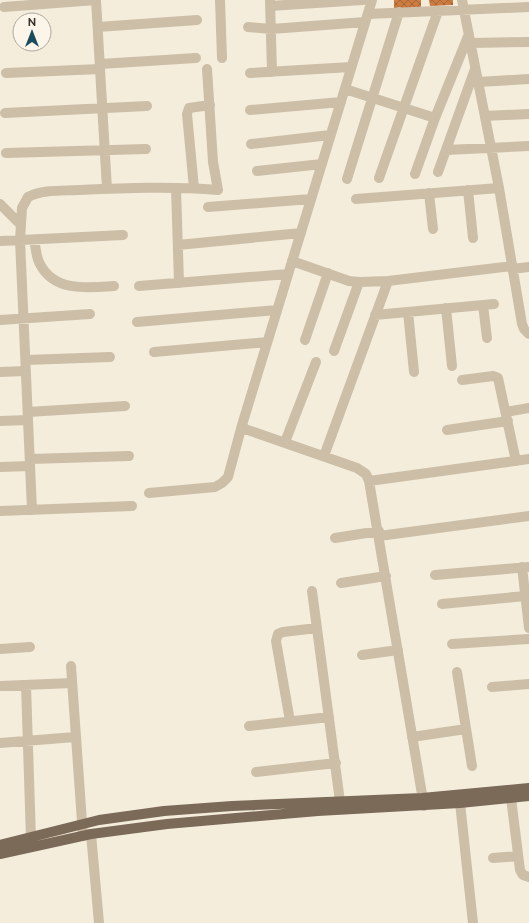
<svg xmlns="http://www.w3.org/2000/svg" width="529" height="923" font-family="Raleway,sans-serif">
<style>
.building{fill:url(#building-cross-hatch)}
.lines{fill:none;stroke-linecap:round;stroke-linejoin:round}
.minor{stroke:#cdbfa7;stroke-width:10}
.major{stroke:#7b6a58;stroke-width:10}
</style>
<defs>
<pattern id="building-cross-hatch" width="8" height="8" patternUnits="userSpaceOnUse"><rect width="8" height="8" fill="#cd7c41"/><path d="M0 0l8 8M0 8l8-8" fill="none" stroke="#a76636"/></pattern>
</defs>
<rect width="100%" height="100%" fill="#f4eddc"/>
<!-- building -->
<path class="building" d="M 394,0 L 421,0 L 421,8 L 394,9 Z
M 429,0 L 453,0 L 453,5 L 430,6 Z"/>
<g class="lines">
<!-- minor -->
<path class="minor" d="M 96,0 L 107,189
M 220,0 L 222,58
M 270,0 L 272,72
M 372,0 L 242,425 L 245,429 L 357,468 L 366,474 L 369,481 L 424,806
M 462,0 L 499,188 L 522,324 L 524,329 L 529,334
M 270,6 L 363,0
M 4,7 L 96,0
M 368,14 L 529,7
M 98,27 L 197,20
M 248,27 L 271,29 L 365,22
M 471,43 L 529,42
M 100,64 L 196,58
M 6,73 L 100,69
M 250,73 L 351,67
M 478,82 L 529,79
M 345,89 L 435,118
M 250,110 L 341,102
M 5,113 L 147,106
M 485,116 L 529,114
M 251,144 L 330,135
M 446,150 L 529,146
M 6,153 L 146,149
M 257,171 L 322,164
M 438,172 L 475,69
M 415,174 L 435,118 L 469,34
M 379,178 L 438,11
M 347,179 L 399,12
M 176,188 L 179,283
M 194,188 L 187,114 L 189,108 L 210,105
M 468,190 L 473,238
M 429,193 L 433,229
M 356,199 L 499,188
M 0,204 L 21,225
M 208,207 L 311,199
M 34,240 C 36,247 36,258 40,264 C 54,292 88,288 114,286
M 0,241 L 123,235
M 178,245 L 301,233
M 292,261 L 349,281 L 359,282 L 388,281 L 512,266
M 512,269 L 529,267
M 139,286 L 288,274
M 483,305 L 487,338
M 446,308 L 452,366
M 408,312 L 414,372
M 375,315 L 494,304
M 0,320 L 90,314
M 137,322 L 277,310
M 305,340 L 328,273
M 334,351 L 359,282
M 154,352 L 267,342
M 26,360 L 110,357
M 0,372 L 26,371
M 462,380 L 493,376 L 498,378 L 516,461
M 28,412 L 125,406
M 506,412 L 529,408
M 0,421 L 28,420
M 447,430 L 508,421
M 285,442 L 316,362
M 324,456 L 388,281
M 30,459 L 129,456
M 0,467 L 30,466
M 369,481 L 529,459
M 149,493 L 215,487 L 222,483 L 228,477 L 242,425
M 32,510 L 20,240 L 22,208 L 28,197 C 43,189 63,191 79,190 C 125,188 172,186 218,190 L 213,162 L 207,69
M 0,511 L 132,506
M 379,536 L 529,516
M 335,538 L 379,531
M 522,567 L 529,628
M 435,575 L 529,567
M 341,583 L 386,576
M 312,591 L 341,809
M 442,604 L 525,596
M 452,644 L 529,639
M 0,649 L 30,647
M 362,655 L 398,650
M 71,666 L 83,836
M 457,672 L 472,766
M 26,685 L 31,839
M 0,686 L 72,683
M 492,687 L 529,684
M 290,721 L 276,641 L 278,634 L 283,632 L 317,628
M 249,726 L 329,717
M 412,737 L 466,729
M 0,743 L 75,737
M 256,772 L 336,763
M 511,798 L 520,870 L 523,875 L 529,877
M 460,803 L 473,923
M 91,834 L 99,923
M 493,858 L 518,856"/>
<!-- major -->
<path class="major" d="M 0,845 L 99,820 L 164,811 L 232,806 L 422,798 L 529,788
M 0,854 L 91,834 L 167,824 L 318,811 L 460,803 L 529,796"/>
</g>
<!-- north arrow -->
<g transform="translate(32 32)"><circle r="19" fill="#fbf6e9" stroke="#ada79c"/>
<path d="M0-3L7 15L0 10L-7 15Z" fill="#1b4c5d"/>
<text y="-6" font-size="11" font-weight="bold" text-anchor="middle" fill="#393028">N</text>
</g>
</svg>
